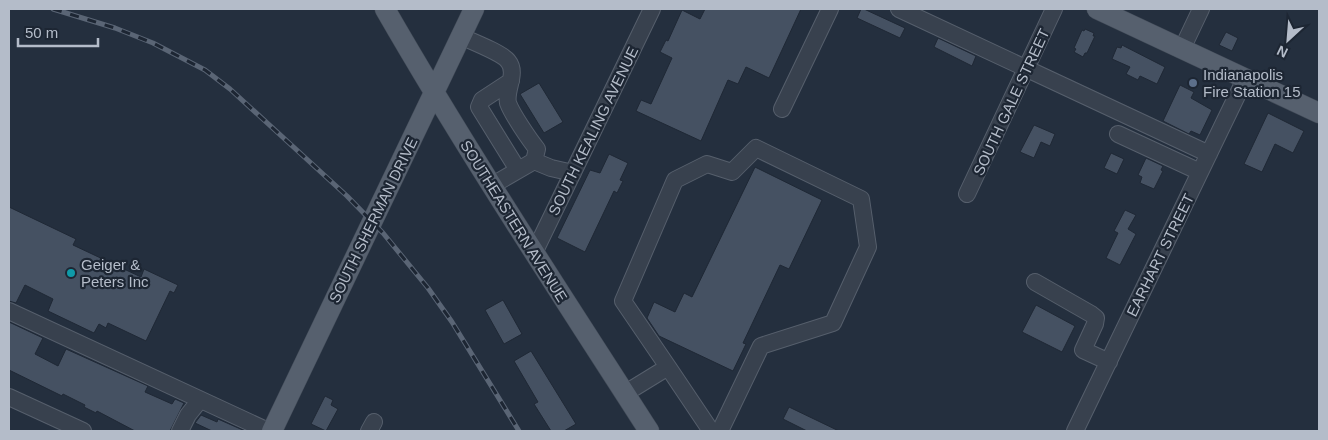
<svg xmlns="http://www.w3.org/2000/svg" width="1328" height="440" font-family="Arial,sans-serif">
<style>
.building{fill:#455162;stroke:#1f2835}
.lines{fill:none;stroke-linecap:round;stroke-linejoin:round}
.minor-casing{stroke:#565f6c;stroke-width:18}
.major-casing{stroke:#414a57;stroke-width:21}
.minor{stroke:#38414e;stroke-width:16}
.major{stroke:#56606e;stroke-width:20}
.rail-casing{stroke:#5a6575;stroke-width:5}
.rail{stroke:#1d2633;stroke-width:3;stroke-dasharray:9;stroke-linecap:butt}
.service-dot{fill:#5c6f8a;stroke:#1d2633;stroke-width:2}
.culture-dot{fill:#0f9aa8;stroke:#1d2633;stroke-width:2}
.labels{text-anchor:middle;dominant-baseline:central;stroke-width:4.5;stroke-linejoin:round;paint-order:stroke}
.poi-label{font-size:15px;fill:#b4bcc9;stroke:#1d2633;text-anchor:start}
.street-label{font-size:15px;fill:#b4bcc9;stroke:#1d2633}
</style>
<rect width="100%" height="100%" fill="#242f3e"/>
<!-- building -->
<path class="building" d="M 705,9 L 801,9 L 769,78 L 746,67 L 738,84 L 728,80 L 701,141 L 636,111 L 641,100 L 651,104 L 672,58 L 660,52 L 666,40 L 668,41 L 682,10 L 700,19 Z
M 861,9 L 864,9 L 905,28 L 900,38 L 857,18 Z
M 1085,29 L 1094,33 L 1093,36 L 1095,36 L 1087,53 L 1085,53 L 1083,57 L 1074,52 L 1076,49 L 1074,48 L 1082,30 L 1084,31 Z
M 1226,32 L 1238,38 L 1232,51 L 1219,45 Z
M 938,38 L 976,56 L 972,66 L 934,47 Z
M 1122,45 L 1165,67 L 1157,84 L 1140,76 L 1138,80 L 1126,74 L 1130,67 L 1112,59 L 1117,47 L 1121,48 Z
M 539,83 L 563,122 L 544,133 L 520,94 Z
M 1180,85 L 1194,92 L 1191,98 L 1212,110 L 1200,135 L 1191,131 L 1189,134 L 1163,121 Z
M 1268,113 L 1304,131 L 1293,153 L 1275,144 L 1262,172 L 1244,164 Z
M 1034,125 L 1055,134 L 1050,146 L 1041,142 L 1034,158 L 1020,152 Z
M 1111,153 L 1124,159 L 1117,174 L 1104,168 Z
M 609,154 L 628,163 L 620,180 L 623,181 L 617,193 L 614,191 L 585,252 L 557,238 L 590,170 L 600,173 Z
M 1146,158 L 1163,166 L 1161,170 L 1163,171 L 1154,189 L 1140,183 L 1142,177 L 1138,175 Z
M 755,167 L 822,200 L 789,269 L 780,265 L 743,343 L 746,344 L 733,371 L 659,336 L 647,318 L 654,302 L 675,312 L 684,293 L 692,297 Z
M 9,207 L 76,239 L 73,245 L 141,277 L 144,269 L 178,285 L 174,293 L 170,291 L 146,341 L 108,323 L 106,328 L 99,324 L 94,333 L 48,311 L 53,299 L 25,285 L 16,303 L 9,301 Z
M 1125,210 L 1136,215 L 1128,229 L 1136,234 L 1120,265 L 1106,258 L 1118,233 L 1114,231 Z
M 503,300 L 522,334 L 504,344 L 485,310 Z
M 1036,305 L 1075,326 L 1062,352 L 1022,332 Z
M 9,322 L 43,338 L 35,354 L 58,366 L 66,349 L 148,386 L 145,392 L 172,404 L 175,399 L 184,403 L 170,431 L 135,431 L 97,411 L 96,413 L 84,407 L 85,405 L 63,394 L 62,396 L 9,370 Z
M 531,351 L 576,424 L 564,431 L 551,431 L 534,404 L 538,402 L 514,361 Z
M 325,396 L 333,400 L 331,405 L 338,409 L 326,431 L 311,424 Z
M 789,407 L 839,431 L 807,431 L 783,419 Z
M 201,415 L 217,422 L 218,419 L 245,431 L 212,431 L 195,423 Z"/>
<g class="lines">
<!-- minor casing -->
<g class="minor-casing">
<path id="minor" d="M 899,9 L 1209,154
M 460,36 C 471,41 502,53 508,61 C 518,73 505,90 508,103 C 512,114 529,139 537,149 L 534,161 L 491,186
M 1182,49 L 1201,9
M 511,81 L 482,100 L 479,107 L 518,170
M 782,109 L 830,9
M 1118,134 L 1200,172
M 534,161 L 551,168 L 573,173
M 967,194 L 1054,9
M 534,253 L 652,9
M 1035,282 L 1091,314 L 1096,318 L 1095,324 L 1083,350 L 1109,362
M 9,311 L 268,431
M 668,367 L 711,431
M 624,394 L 668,367 L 623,301 L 675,180 L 707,164 L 732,172 L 756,148 L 861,199 L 868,247 L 833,323 L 761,346 L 720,431
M 9,397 L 83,431
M 180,431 L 188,415 L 200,400
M 369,431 L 374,422
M 1075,431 L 1245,79"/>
</g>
<!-- major casing -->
<g class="major-casing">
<path id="major" d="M 385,9 C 468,153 559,291 649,431
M 1097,9 L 1319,113
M 272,431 L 474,9"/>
</g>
<!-- minor -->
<use href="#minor" class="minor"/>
<!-- major -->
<use href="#major" class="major"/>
<!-- rail casing -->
<g class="rail-casing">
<path id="rail" d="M 53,9 L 115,28 L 153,43 L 205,70 L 230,89 L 347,196 L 383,233 L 428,288 L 452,322 L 519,431"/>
</g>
<!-- rail -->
<use href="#rail" class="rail"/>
</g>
<!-- markers -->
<circle class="service-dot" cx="1193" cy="83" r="5"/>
<circle class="culture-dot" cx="71" cy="273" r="5"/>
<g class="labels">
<!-- poi labels -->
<g class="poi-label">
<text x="1203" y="74">Indianapolis<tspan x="1203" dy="17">Fire Station 15</tspan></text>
<text x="81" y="264">Geiger &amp;<tspan x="81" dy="17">Peters Inc</tspan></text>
</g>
<!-- street labels -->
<g class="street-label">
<text transform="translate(1011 102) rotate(-65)">SOUTH GALE STREET</text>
<text transform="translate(593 131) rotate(-64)">SOUTH KEALING AVENUE</text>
<text transform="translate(373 220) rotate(-64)">SOUTH SHERMAN DRIVE</text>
<text transform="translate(514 221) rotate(58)">SOUTHEASTERN AVENUE</text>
<text transform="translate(1160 255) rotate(-64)">EARHART STREET</text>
</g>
</g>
<!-- border -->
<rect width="1328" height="440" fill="none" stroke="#b4bcc9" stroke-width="20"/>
<!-- north arrow -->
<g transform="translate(1288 40) rotate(206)" stroke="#1d2633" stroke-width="4" paint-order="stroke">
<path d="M0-4L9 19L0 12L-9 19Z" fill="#b4bcc9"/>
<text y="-8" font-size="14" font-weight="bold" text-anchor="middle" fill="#b4bcc9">N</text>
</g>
<!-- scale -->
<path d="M18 38v8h80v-8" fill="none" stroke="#b4bcc9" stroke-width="2.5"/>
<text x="25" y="38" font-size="15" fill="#b4bcc9" stroke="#1d2633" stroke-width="4" paint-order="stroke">50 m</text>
</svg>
